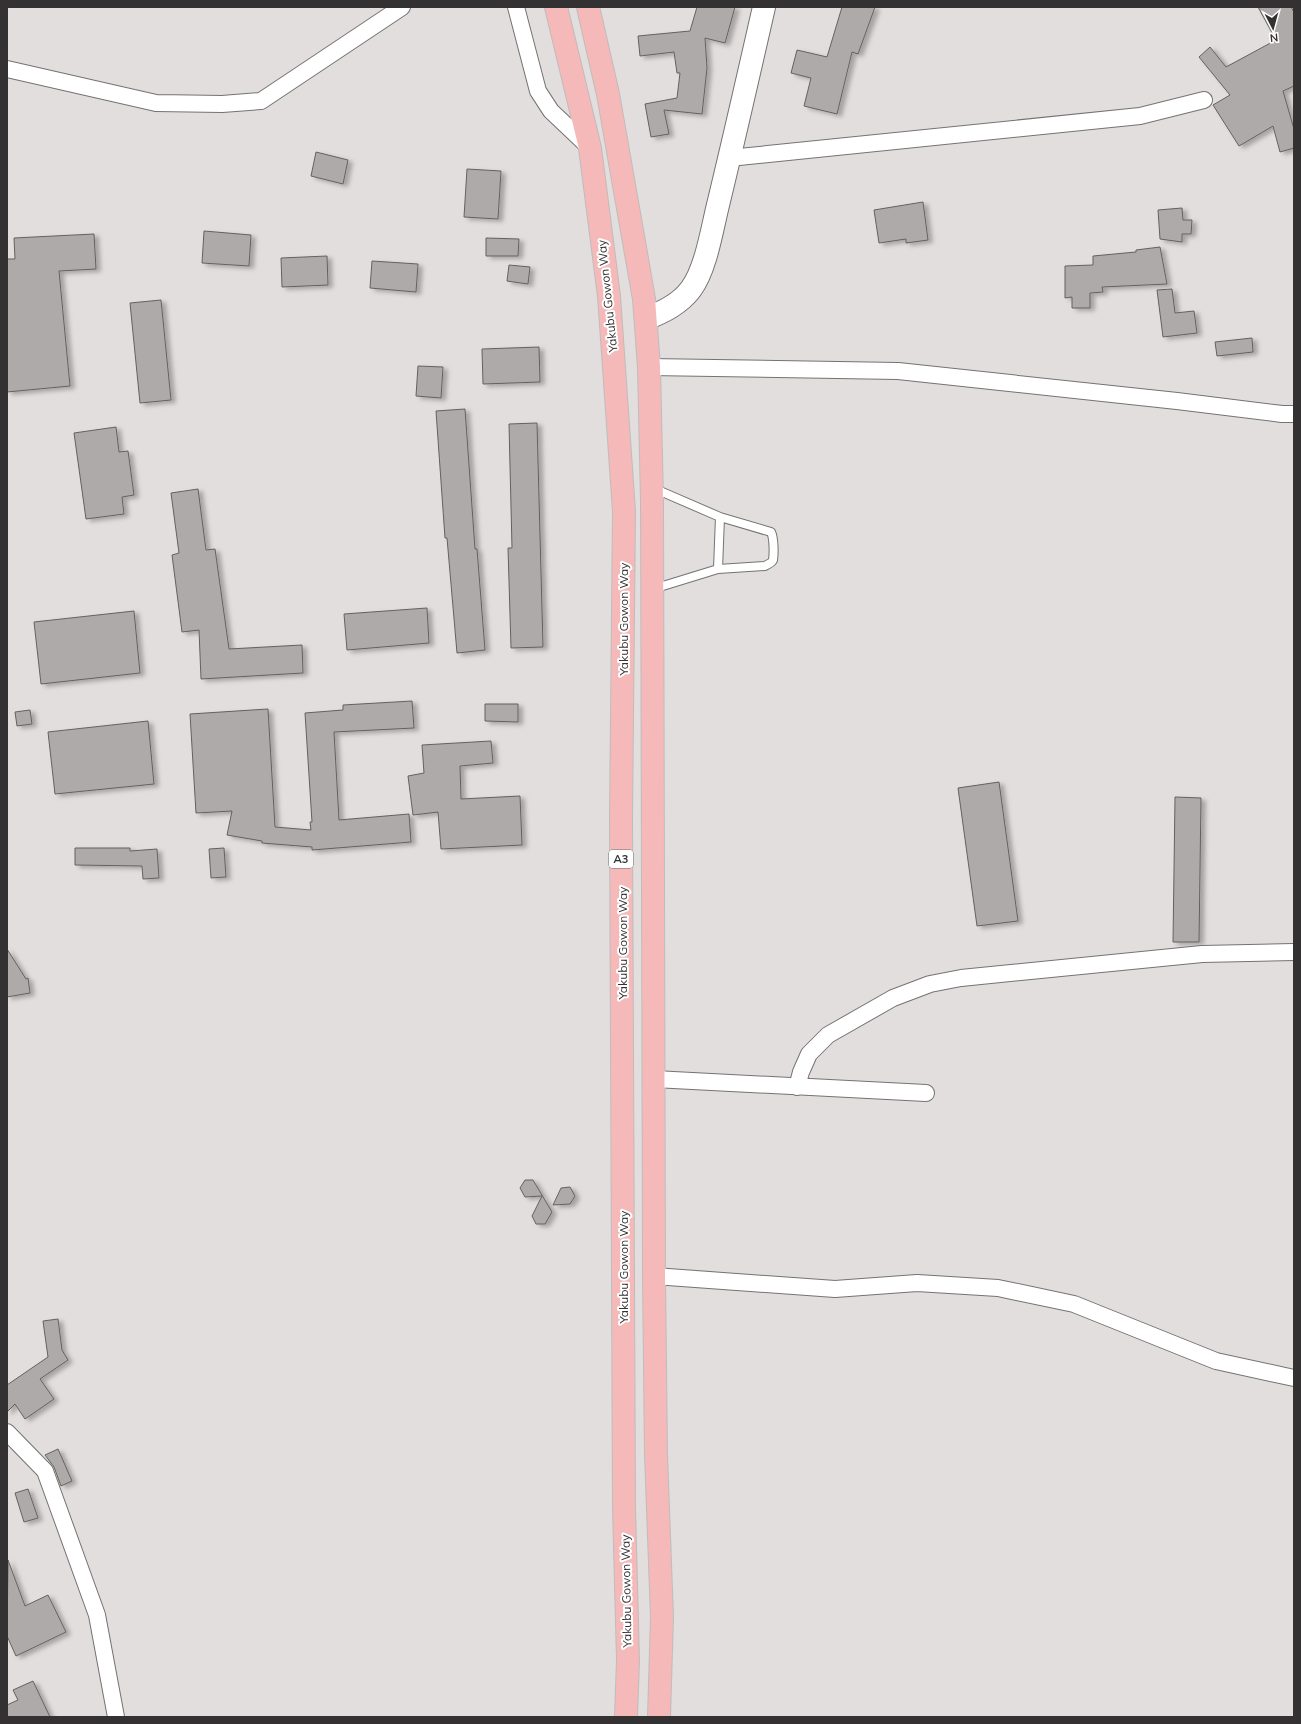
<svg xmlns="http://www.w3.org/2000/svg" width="1301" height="1724" font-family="Mulish,sans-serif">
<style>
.building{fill:#aeaaaa;stroke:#646161;filter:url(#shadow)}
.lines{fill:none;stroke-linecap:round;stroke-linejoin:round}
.lane-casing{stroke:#767272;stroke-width:10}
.street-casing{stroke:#767272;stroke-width:18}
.secondary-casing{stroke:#767272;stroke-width:24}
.highway-casing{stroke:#bebdbd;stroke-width:24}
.lane{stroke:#fff;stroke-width:8}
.street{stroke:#fff;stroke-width:16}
.secondary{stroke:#fff;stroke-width:22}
.highway{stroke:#f4b9b8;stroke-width:22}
.labels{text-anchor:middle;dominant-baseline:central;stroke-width:4;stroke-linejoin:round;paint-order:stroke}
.shield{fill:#fff;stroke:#706f6f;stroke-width:1}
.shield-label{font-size:11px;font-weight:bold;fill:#333131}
.street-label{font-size:12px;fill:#333131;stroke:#fff}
</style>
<defs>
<filter id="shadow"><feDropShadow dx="4.5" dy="2.5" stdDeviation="2" flood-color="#0004"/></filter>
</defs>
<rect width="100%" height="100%" fill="#e2dedd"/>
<!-- building -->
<path class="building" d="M 697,7 L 735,7 L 725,43 L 705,38 L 707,68 L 702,114 L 664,110 L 669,134 L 651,137 L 645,104 L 677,98 L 680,73 L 677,73 L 674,52 L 640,56 L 638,36 L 690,31 Z
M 842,7 L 875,7 L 858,54 L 852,52 L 837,114 L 804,106 L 811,78 L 791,73 L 797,50 L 827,57 Z
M 1258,7 L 1291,7 L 1294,12 L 1294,86 L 1283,91 L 1294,129 L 1294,148 L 1280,152 L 1273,126 L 1239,146 L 1213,105 L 1230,95 L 1199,57 L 1210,47 L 1226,67 L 1276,40 Z
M 316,152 L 348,160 L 343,184 L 311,176 Z
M 467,169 L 501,171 L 498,219 L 464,217 Z
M 923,202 L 928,240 L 906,243 L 906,239 L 879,243 L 874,210 Z
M 1182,208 L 1183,220 L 1192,220 L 1191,234 L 1182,234 L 1182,242 L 1160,239 L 1158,210 Z
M 204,231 L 251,235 L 249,266 L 202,263 Z
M 94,234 L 96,269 L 59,271 L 70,386 L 7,392 L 7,259 L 15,259 L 14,238 Z
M 486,238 L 519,239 L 518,256 L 486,256 Z
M 1160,247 L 1167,284 L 1102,287 L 1103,292 L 1090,293 L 1090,308 L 1072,308 L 1072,297 L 1065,298 L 1065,266 L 1093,265 L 1093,256 L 1136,252 L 1136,250 Z
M 327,256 L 328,285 L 282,287 L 281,258 Z
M 372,261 L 418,264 L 416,292 L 370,288 Z
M 509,265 L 530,267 L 528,284 L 507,281 Z
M 1172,289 L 1175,313 L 1194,311 L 1197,333 L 1163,337 L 1157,290 Z
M 161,300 L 171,400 L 140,403 L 130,303 Z
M 1252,338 L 1253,352 L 1217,356 L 1215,342 Z
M 539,347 L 540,382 L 483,384 L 482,349 Z
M 418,366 L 443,367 L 441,398 L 416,396 Z
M 465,409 L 475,549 L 477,549 L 485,650 L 457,653 L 447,538 L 445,538 L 436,411 Z
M 537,423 L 543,647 L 511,648 L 508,548 L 512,548 L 509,424 Z
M 116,427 L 119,452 L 128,451 L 134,495 L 122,497 L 124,514 L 86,519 L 74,433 Z
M 198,489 L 206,550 L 215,549 L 229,649 L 302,645 L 303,673 L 201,679 L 199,630 L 182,632 L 172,555 L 179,553 L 171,493 Z
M 427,608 L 429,643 L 347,650 L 344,614 Z
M 134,611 L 140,673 L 41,684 L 34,622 Z
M 412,701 L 414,728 L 334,732 L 339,820 L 409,814 L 411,842 L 312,850 L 312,847 L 262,843 L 262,841 L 227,835 L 232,811 L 196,813 L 190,714 L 268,709 L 275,827 L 311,830 L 310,822 L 312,822 L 305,713 L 343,710 L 343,705 Z
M 485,704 L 518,704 L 518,722 L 485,721 Z
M 30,710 L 32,724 L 17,726 L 15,712 Z
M 148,721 L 154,784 L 55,794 L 48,732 Z
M 491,741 L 493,763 L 460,766 L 461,799 L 520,796 L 522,845 L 441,849 L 438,812 L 413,815 L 408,776 L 424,773 L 422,745 Z
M 999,782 L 1018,921 L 977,926 L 958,788 Z
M 1175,797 L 1201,798 L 1199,942 L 1173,942 Z
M 75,848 L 130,848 L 130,851 L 157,849 L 159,878 L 143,879 L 142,866 L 75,865 Z
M 224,848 L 226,877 L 211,878 L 209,849 Z
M 7,949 L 26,979 L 28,978 L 30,993 L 7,997 Z
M 525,1180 L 533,1180 L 552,1212 L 545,1224 L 536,1224 L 532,1216 L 542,1196 L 525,1197 L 520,1188 Z
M 570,1187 L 575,1196 L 570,1204 L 553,1205 L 561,1188 Z
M 58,1319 L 62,1350 L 68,1360 L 40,1379 L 54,1399 L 25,1419 L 15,1404 L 7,1412 L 7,1385 L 48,1357 L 43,1321 Z
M 58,1449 L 72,1481 L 61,1486 L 54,1467 L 45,1455 Z
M 28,1489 L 38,1518 L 24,1522 L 15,1493 Z
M 8,1560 L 25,1606 L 48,1595 L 66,1632 L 16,1656 L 7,1636 Z
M 33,1681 L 50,1717 L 7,1717 L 7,1705 L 18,1700 L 13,1690 Z"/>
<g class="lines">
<!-- lane casing -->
<g class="lane-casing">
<path id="lane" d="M 718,569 L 765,566 C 768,564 772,563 773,560 C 774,553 774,538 771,532 L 720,517
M 653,589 L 718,569 L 720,517 L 653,488"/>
</g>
<!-- street casing -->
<g class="street-casing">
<path id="street" d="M 516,7 L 538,91 L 551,111 L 590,148
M 7,69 L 156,103 L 222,104 L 261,101 L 402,7
M 729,158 L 1140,116 L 1204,100
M 649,367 L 898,371 L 1177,401 L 1282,414 L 1294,414
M 654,1079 L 926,1093
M 797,1087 L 801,1072 L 809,1054 L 828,1035 L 893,998 L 930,984 L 961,978 L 1202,954 L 1294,952
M 654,1276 L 835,1289 L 917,1283 L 998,1288 L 1074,1304 L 1216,1361 L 1294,1378
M 7,1432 L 45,1471 L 97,1615 L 116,1717"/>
</g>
<!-- secondary casing -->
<g class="secondary-casing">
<path id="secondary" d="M 646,319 C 663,312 680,304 691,289 C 706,269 712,229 718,205 C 734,139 749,73 764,7"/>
</g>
<!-- highway casing -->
<g class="highway-casing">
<path id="highway" d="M 556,7 L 590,148 L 609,296 L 624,511 L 621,819 L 624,1508 L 628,1660 L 626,1717
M 588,7 L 608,94 L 644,299 L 649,367 L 652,501 L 654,1276 L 656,1455 L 662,1617 L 659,1717"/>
</g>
<!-- lane -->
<use href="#lane" class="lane"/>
<!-- street -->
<use href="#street" class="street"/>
<!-- secondary -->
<use href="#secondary" class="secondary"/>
<!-- highway -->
<use href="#highway" class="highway"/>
</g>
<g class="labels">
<!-- shield labels -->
<rect class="shield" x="609" y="850" width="24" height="18" rx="3"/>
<g class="shield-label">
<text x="621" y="859">A3</text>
</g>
<!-- street labels -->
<g class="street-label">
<text transform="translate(607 296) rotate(-96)">Yakubu Gowon Way</text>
<text transform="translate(623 619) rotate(-90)">Yakubu Gowon Way</text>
<text transform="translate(622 943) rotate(-90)">Yakubu Gowon Way</text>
<text transform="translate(623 1267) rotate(-90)">Yakubu Gowon Way</text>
<text transform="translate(626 1591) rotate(-91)">Yakubu Gowon Way</text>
</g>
</g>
<!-- border -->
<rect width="1301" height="1724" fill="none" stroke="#333131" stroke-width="16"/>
<!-- north arrow -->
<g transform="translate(1273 28) rotate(174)" stroke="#ffffff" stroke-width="3" paint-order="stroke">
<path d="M0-3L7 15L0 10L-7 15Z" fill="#333131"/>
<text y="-6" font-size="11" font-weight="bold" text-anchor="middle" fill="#333131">N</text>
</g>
</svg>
